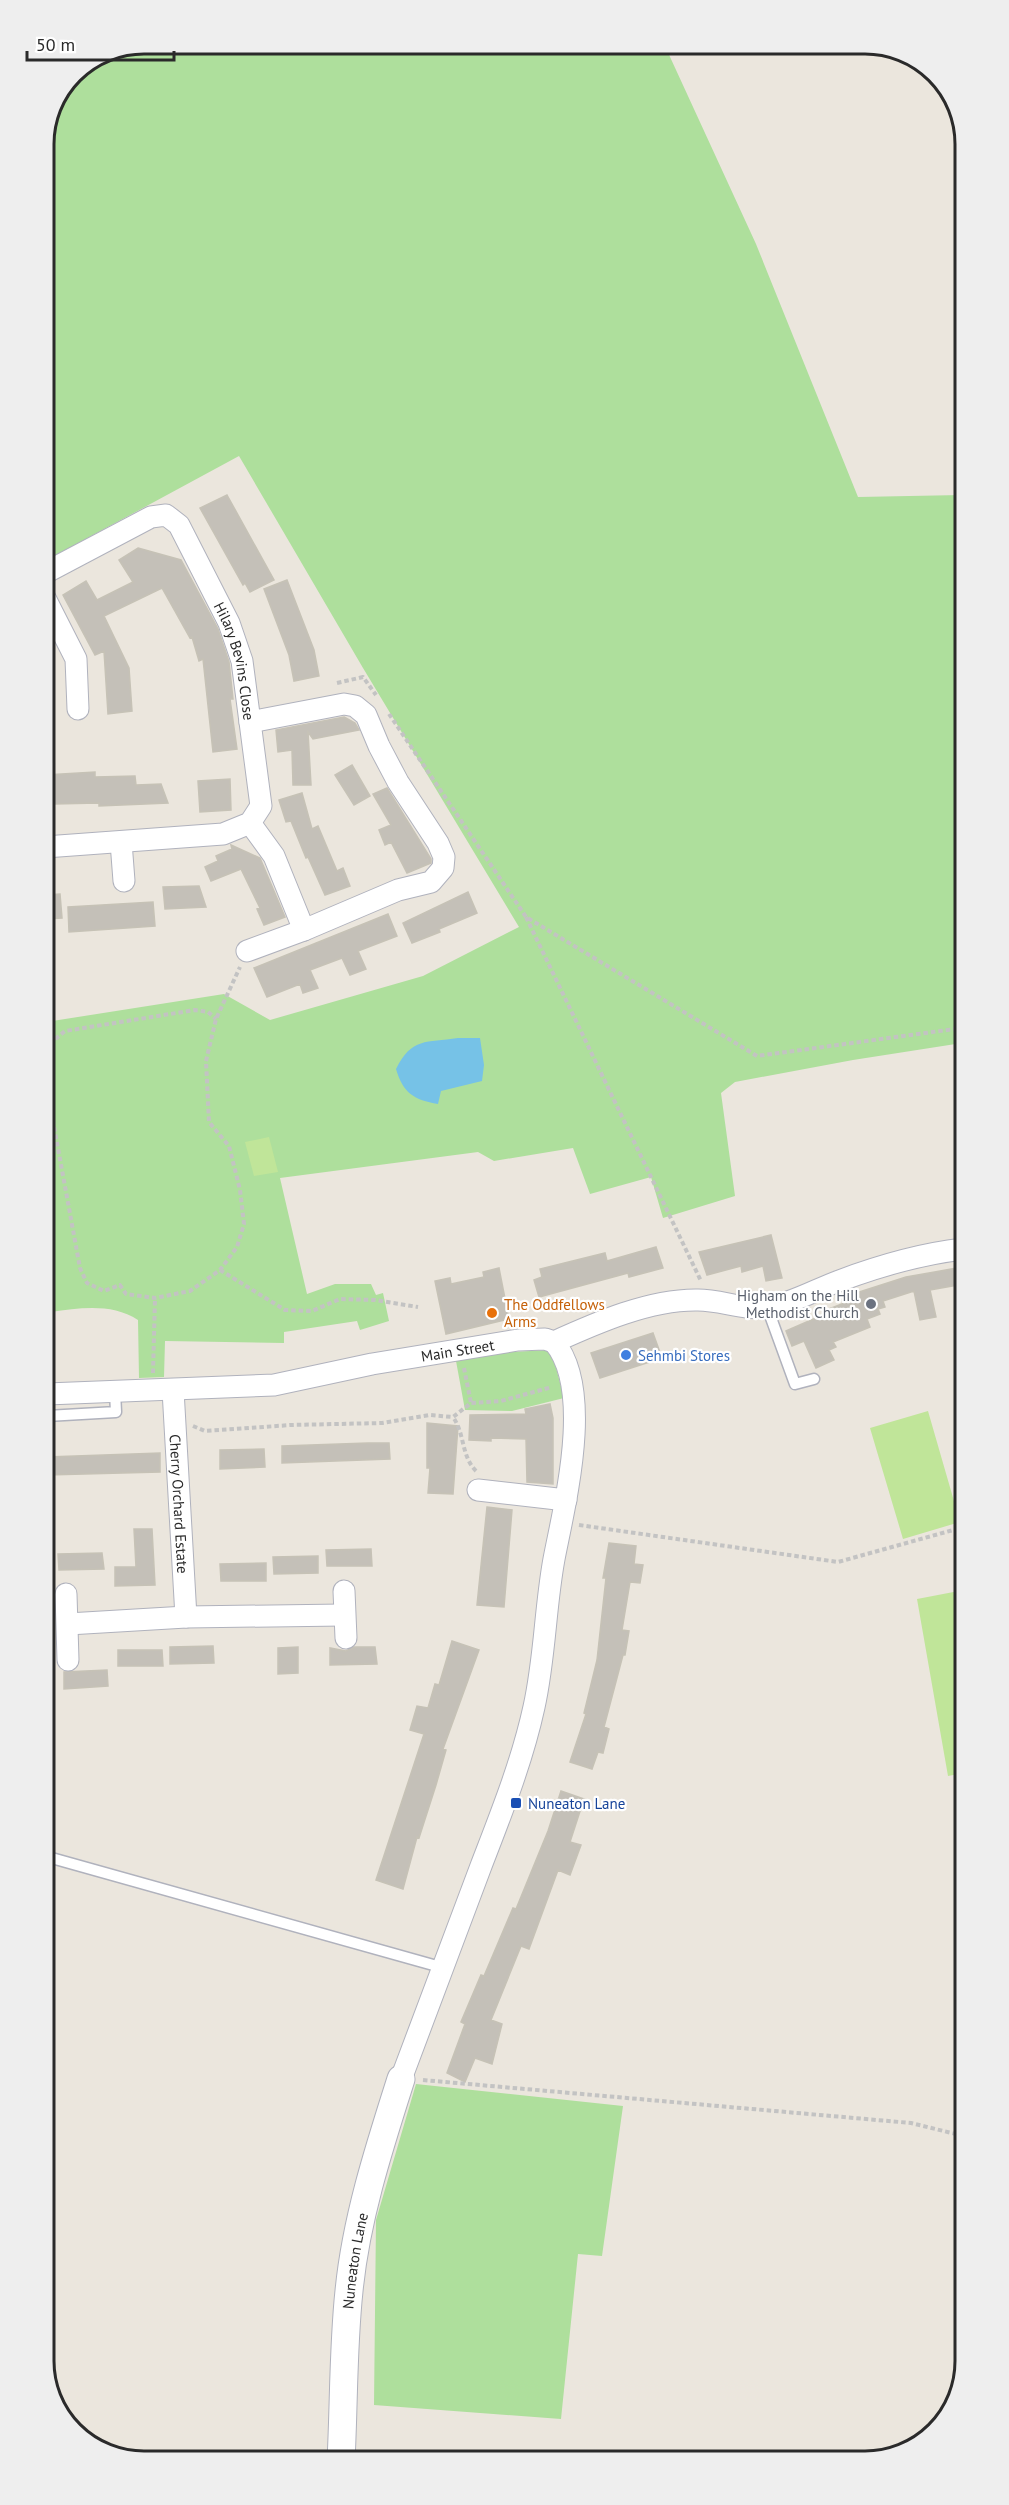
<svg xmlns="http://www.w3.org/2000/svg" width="1009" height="2505" font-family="'PT Sans',sans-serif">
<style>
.green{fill:#aedf9c}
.pitch{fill:#c0e599}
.water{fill:#76c2e7}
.building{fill:#c4c0b8;stroke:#c6c2b6;stroke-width:1.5}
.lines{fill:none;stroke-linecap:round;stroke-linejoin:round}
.service-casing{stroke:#b0b2bd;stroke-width:13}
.minor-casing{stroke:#b0b2bd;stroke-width:23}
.tertiary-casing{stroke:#b0b2bd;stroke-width:29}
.path{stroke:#c3c3c3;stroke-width:4;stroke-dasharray:4.5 3;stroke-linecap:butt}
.service{stroke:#fff;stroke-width:10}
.minor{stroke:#fff;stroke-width:21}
.tertiary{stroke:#fff;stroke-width:27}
.worship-dot{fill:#6b7280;stroke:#fff;stroke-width:2}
.food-dot{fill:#e8710a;stroke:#fff;stroke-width:2}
.shop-dot{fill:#3f7fe0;stroke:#fff;stroke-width:2}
.transit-dot{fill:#1a4fb4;stroke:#fff;stroke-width:2}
.labels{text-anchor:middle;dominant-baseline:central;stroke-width:4.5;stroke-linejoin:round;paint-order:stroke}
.street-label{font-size:15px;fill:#2a2a2a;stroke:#fff}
.worship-label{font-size:15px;fill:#5b616d;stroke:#fff;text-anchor:end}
.food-label{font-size:15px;fill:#c56008;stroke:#fff;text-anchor:start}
.shop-label{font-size:15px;fill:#366cbe;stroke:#fff;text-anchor:start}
.transit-label{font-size:15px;fill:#164399;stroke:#fff;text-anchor:start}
.rim{fill:none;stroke:#2a2a2a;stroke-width:3}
</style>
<rect width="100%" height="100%" fill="#ebe6dd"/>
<!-- green -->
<path class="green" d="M 665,46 L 756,244 L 858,497 L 961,495 L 962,1043 L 853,1060 L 735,1082 L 721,1093 L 735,1196 L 663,1218 L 651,1177 L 590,1194 L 573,1148 L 494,1161 L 478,1152 L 280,1178 L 307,1294 L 335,1284 L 371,1284 L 376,1295 L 383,1293 L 389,1321 L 360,1330 L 357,1321 L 284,1332 L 284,1343 L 165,1341 L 164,1377 L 139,1378 L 138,1320 C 112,1303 80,1308 51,1312 L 46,1271 L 46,1022 L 224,994 L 270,1020 L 423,976 L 519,927 L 363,668 L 239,456 L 45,561 L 44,138 L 73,73 L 106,51 Z
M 547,1350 L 553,1356 L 564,1398 L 512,1411 L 465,1410 L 456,1361 L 497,1353 Z
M 416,2084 L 623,2106 L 602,2256 L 578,2254 L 561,2419 L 374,2405 L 376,2220 Z"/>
<!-- pitch -->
<path class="pitch" d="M 269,1137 L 278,1172 L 254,1176 L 245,1142 Z
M 928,1411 L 960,1522 L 903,1539 L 870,1428 Z
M 964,1590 L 964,1773 L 948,1776 L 917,1599 Z"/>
<!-- water -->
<path class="water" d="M 458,1038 L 480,1038 L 484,1065 L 482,1081 L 441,1091 L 438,1104 C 414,1100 403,1093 396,1069 C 412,1037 426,1043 458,1038 Z"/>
<!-- building -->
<path class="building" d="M 227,495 L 274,580 L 250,592 L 245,583 L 243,585 L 200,508 Z
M 138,548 L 181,560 L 218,629 L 229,662 L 233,699 L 230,699 L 237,749 L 213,752 L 203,659 L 199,661 L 192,637 L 190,638 L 162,588 L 104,616 L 129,668 L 132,711 L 108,714 L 104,651 L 95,655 L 63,595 L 86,581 L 97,600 L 133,582 L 119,560 Z
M 287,580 L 314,650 L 319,676 L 294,681 L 289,655 L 264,589 Z
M 344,717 L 355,723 L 359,730 L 313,739 L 308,732 L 311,785 L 293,785 L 292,750 L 278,752 L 276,730 Z
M 352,765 L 370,796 L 354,805 L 335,775 Z
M 95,772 L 95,777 L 135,776 L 136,785 L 161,784 L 168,803 L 99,806 L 99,803 L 54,804 L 53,801 L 45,801 L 45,775 Z
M 230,779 L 231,810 L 200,812 L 198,781 Z
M 387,788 L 431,859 L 431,863 L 407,873 L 391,842 L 385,845 L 379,830 L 391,825 L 373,794 Z
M 302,793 L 312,829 L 318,826 L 337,871 L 343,868 L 350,886 L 325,895 L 308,857 L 306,858 L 291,821 L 286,822 L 279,800 Z
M 231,845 L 260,858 L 285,917 L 264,925 L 257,909 L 260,908 L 241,869 L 211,881 L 205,867 L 218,861 L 216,856 L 232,849 Z
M 199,886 L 206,907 L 165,909 L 163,887 Z
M 468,892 L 477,913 L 439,929 L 440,932 L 412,943 L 403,923 Z
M 60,894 L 62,918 L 45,919 L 45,895 Z
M 153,902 L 155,926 L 69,932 L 68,907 Z
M 388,914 L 397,936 L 358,951 L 366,969 L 350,975 L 342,958 L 310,970 L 318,988 L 303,993 L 300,984 L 267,997 L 254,968 Z
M 771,1235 L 782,1278 L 766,1281 L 763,1266 L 742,1272 L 741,1266 L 707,1275 L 699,1252 Z
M 656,1247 L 663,1268 L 629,1277 L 628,1273 L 539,1297 L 534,1280 L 542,1277 L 540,1269 L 605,1253 L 607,1261 Z
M 963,1267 L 963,1284 L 930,1290 L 936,1317 L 920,1320 L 914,1291 L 883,1301 L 885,1307 L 878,1309 L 880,1314 L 867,1319 L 870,1327 L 833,1342 L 836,1347 L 829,1350 L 834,1360 L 816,1368 L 804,1341 L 792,1346 L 786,1331 L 825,1314 L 824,1311 L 857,1298 L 856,1293 L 906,1277 Z
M 499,1268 L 509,1319 L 446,1334 L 435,1281 L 450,1278 L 451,1284 L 484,1277 L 483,1272 Z
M 653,1333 L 662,1358 L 600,1378 L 591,1353 Z
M 550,1404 L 553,1418 L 553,1484 L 527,1482 L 526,1439 L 491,1438 L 491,1441 L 469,1440 L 470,1415 L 526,1414 L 525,1409 Z
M 427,1423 L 458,1426 L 453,1494 L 428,1493 L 430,1468 L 427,1468 Z
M 368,1443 L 389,1443 L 390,1459 L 282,1463 L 282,1446 Z
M 264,1449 L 265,1467 L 220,1469 L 220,1450 Z
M 160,1453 L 160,1472 L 47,1475 L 47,1457 Z
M 487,1507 L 512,1510 L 504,1607 L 477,1605 Z
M 134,1529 L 152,1529 L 155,1585 L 115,1586 L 115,1567 L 136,1567 Z
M 609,1543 L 636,1546 L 634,1564 L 643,1565 L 640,1583 L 630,1582 L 622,1630 L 629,1631 L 625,1655 L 623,1655 L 604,1727 L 609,1729 L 603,1753 L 598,1752 L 592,1769 L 570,1762 L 586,1714 L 584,1713 L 597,1660 L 606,1578 L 603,1578 Z
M 371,1549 L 372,1566 L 327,1566 L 326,1550 Z
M 102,1553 L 104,1569 L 59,1570 L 58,1554 Z
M 318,1556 L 318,1573 L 274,1574 L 273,1557 Z
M 266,1563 L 266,1581 L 221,1581 L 220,1564 Z
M 452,1641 L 479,1650 L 443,1749 L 446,1750 L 436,1785 L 419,1838 L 417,1837 L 403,1889 L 376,1880 L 424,1734 L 410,1730 L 417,1706 L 428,1708 L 435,1684 L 439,1685 Z
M 213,1646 L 214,1663 L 170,1664 L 170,1647 Z
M 298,1647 L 298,1673 L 278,1674 L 278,1648 Z
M 354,1647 L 375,1647 L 377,1664 L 330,1665 L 330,1648 L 346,1651 Z
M 118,1650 L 162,1650 L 163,1666 L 118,1666 Z
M 107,1670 L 108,1686 L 64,1689 L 64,1672 Z
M 561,1791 L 584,1799 L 570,1842 L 581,1845 L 570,1875 L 558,1870 L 529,1949 L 521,1946 L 491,2020 L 502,2024 L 492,2064 L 475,2058 L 465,2082 L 447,2073 L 465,2024 L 461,2022 L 481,1975 L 484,1976 L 513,1908 L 516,1909 L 548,1831 Z"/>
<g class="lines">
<!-- service casing -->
<g class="service-casing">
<path id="service" d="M 767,1307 L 795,1384 L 814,1379
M 47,1416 L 116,1412 L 115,1392
M 48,1857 L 444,1968"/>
</g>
<!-- minor casing -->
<g class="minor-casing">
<g id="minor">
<path id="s1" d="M 45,573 L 151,517 L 166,515 L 179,525 L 229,623 L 242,661 L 261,806 L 250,823 L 223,834 L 45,847"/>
<path d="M 45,598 L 76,659 L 78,709"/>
<path d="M 250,823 L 274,856 L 304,930"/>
<path d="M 121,842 L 124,881"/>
<path d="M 247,951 L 304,930 L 398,890 L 431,882 L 443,868 L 444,857 L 438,843 L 398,782 L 379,746 L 366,715 L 355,706 L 344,704 L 250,722"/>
<path id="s2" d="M 173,1390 L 186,1617"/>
<path id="s3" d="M 47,1394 L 274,1385 L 372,1364 L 518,1340 L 545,1339 L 554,1342 C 596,1323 650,1299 698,1300 C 722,1300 746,1311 770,1307 C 793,1303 817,1289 839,1281 C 879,1266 920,1254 963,1249"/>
<path d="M 478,1490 L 566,1500"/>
<path d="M 344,1591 L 346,1638"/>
<path d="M 66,1594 L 68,1660"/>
<path d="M 68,1624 L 186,1617 L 343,1615"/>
<path d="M 401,2079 C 428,2008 455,1937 481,1866 C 501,1814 522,1762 534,1707 C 545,1658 545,1608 554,1559 C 565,1502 594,1390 554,1342"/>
</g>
</g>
<!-- tertiary casing -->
<g class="tertiary-casing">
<g id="tertiary">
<path id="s4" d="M 341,2460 C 344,2404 343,2347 349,2291 C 356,2219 379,2148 401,2079"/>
</g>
</g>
<!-- path -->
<path class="path" d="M 337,683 L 363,677 L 376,695
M 389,714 L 526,917 L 757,1056 L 962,1028
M 526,917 L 701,1281
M 46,1050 L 47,1046 L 65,1031 L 195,1010 L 208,1012 L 216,1019
M 46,1083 L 80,1268 L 87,1283 L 104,1291 L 120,1285 L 126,1294 L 155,1298 L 190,1291 L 220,1270 L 237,1247 L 244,1224 L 240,1190 L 229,1146 L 209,1122 L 206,1061 L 216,1019 L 240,967
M 220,1270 L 285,1310 L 312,1311 L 340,1299 L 375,1300 L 418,1307
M 963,1298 L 956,1301 L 963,1354
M 464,1368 L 471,1403
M 153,1373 L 155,1298
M 193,1426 L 205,1431 L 291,1425 L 382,1423 L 430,1415 L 453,1417
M 476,1471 C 461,1456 465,1434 453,1417 L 471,1403 L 501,1401 L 552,1387
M 579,1525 L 838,1562 L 964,1527
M 423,2080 L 911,2123 L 964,2136 L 965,2133"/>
<!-- service -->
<use href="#service" class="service"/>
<!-- minor -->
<use href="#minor" class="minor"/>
<!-- tertiary -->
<use href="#tertiary" class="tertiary"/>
</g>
<!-- markers -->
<circle class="worship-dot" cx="871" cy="1304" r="6"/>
<circle class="food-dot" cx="492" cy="1313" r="6"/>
<circle class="shop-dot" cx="626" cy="1355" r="6"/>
<rect class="transit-dot" x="510" y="1797" width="12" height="12" rx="3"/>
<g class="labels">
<!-- street labels -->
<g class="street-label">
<text stroke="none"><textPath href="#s1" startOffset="300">Hilary Bevins Close</textPath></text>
<text stroke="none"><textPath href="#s3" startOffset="414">Main Street</textPath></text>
<text stroke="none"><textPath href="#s2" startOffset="114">Cherry Orchard Estate</textPath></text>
<text stroke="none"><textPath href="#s4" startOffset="200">Nuneaton Lane</textPath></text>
</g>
<!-- worship labels -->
<g class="worship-label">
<text x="859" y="1295">Higham on the Hill<tspan x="859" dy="17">Methodist Church</tspan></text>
</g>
<!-- food labels -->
<g class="food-label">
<text x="504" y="1304">The Oddfellows<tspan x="504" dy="17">Arms</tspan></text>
</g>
<!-- shop labels -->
<g class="shop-label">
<text x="638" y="1355">Sehmbi Stores</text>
</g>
<!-- transit labels -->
<g class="transit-label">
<text x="528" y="1803">Nuneaton Lane</text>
</g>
</g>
<!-- crop -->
<path d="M0 0H1009V2505H0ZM144 54H865A90 90 0 0 1 955 144V2361A90 90 0 0 1 865 2451H144A90 90 0 0 1 54 2361V144A90 90 0 0 1 144 54Z" fill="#eee" fill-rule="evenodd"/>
<path class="rim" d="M144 54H865A90 90 0 0 1 955 144V2361A90 90 0 0 1 865 2451H144A90 90 0 0 1 54 2361V144A90 90 0 0 1 144 54Z"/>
<!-- scale -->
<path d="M27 51v9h147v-9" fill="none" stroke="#2a2a2a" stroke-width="3"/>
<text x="36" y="51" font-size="18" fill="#2a2a2a" stroke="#ffffff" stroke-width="4.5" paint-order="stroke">50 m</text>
</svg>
